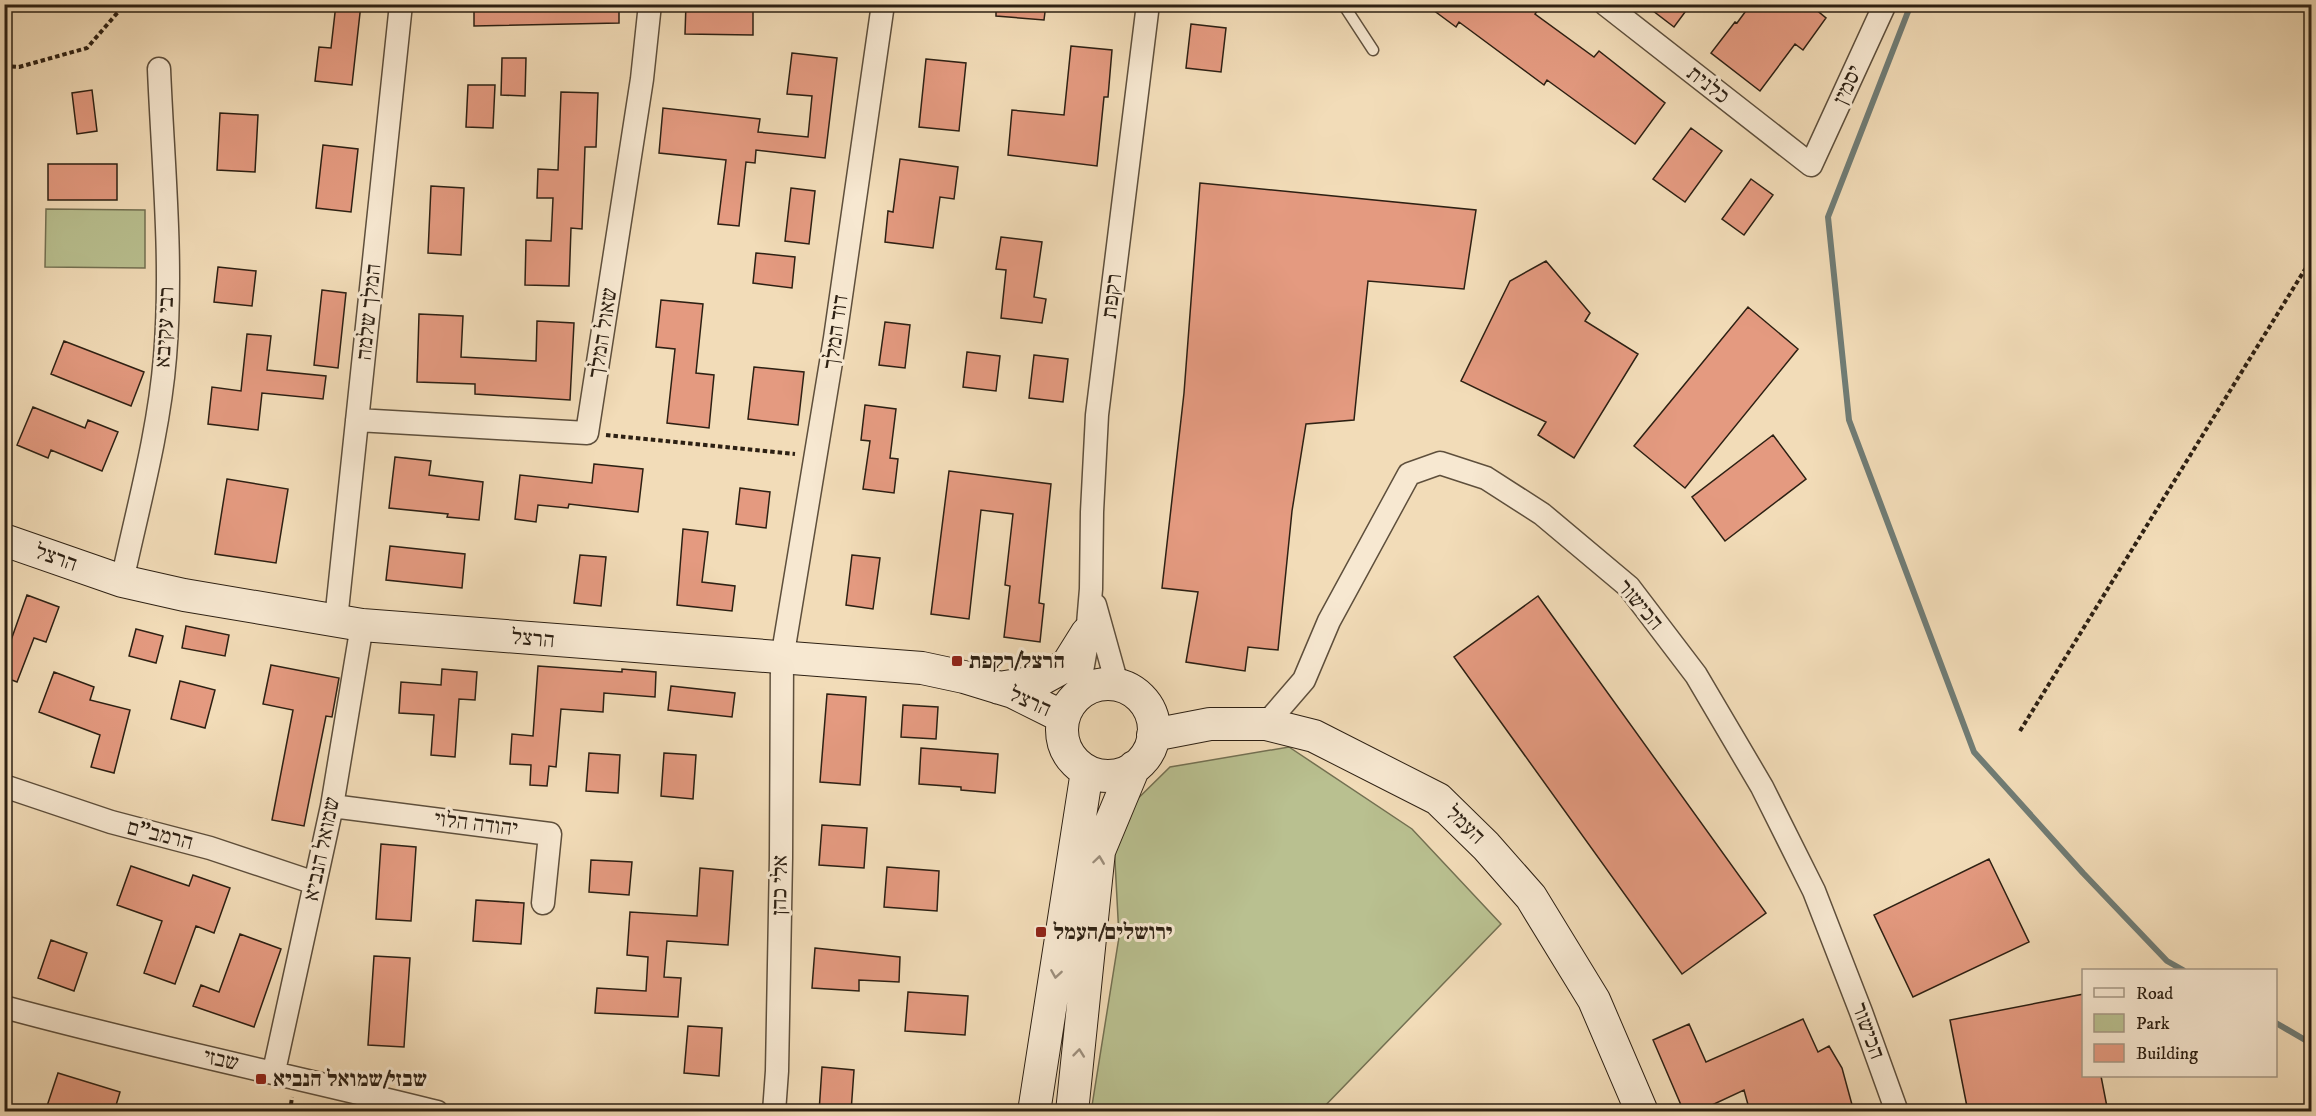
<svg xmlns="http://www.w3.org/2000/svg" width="2316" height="1116" font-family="'IM FELL DW Pica','Frank Ruhl Libre',serif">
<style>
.green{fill:#b9c090;stroke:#737052;stroke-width:1.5}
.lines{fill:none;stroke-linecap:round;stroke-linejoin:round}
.stream{stroke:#707c75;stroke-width:6}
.building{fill:#e49a80;stroke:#2d2013;stroke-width:1.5}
.lane-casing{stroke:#5e4f3c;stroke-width:13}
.street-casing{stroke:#5e4f3c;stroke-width:25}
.secondary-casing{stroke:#2d2013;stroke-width:34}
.path{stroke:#2d2013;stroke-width:4;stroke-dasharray:4.5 3;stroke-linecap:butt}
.lane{stroke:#f7e8d1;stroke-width:10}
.street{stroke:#f7e8d1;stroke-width:22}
.secondary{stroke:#f7e8d1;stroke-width:32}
.oneway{stroke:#9c8e7c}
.poi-dot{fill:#8f2418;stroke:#f7e8d1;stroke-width:2}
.labels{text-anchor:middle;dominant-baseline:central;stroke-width:6;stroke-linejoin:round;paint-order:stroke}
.street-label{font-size:22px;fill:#2d2013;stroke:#f7e8d1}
.poi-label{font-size:22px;font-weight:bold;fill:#2d2013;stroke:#f7e8d1;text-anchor:start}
</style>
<rect width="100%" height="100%" fill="#f2dcb8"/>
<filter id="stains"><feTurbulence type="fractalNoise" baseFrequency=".00333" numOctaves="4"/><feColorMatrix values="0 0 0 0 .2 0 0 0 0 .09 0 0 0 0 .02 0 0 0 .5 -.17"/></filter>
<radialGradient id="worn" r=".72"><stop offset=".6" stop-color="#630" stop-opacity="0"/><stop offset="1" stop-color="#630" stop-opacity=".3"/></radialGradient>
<!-- green -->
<path class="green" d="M 46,209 L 145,210 L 145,268 L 45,267 Z
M 1289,747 L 1412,829 L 1501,924 L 1320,1111 L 1091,1112 L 1119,937 L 1113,823 L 1170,767 Z"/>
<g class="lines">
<!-- stream -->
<path class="stream" d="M 1911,4 L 1828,217 L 1849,420 L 1974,752 L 2083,873 L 2167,961 L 2183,970
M 2276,1023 L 2312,1044"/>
</g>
<!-- building -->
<path class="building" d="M 336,4 L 361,4 L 352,85 L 315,81 L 319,47 L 331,48 Z
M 474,4 L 619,4 L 619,23 L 474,26 Z
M 686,4 L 753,4 L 753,35 L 685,34 Z
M 996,4 L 1046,4 L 1044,20 L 996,16 Z
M 1425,4 L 1542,4 L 1535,14 L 1594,57 L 1599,51 L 1665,103 L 1635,144 L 1547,80 L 1544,85 L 1459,22 L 1456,27 Z
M 1644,4 L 1691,4 L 1674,27 Z
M 1751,4 L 1809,4 L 1826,18 L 1803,50 L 1795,44 L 1760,91 L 1711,53 L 1735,22 L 1737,23 Z
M 1191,24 L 1226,28 L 1221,72 L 1186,68 Z
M 1071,46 L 1112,50 L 1108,97 L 1104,97 L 1097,166 L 1008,155 L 1012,110 L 1064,115 Z
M 792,53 L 837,58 L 825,158 L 756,150 L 755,163 L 746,162 L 739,226 L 718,224 L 726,160 L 659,153 L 663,108 L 760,119 L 758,132 L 808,137 L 812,96 L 787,94 Z
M 502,58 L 526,58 L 525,96 L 501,95 Z
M 926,59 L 966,63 L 959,131 L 919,127 Z
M 468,85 L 495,85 L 493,128 L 466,127 Z
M 92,90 L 97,131 L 77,134 L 72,93 Z
M 561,92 L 598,93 L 596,147 L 585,147 L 582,229 L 571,228 L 569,286 L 525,285 L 526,240 L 551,241 L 553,198 L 537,198 L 538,169 L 558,170 Z
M 220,113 L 258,115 L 255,172 L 217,170 Z
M 1691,128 L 1722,151 L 1685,202 L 1653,179 Z
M 323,145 L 358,149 L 351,212 L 316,208 Z
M 900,159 L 958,167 L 954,199 L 940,197 L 933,248 L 885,242 L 888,211 L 893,212 Z
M 48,164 L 117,164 L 117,200 L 48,200 Z
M 1751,179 L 1773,195 L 1744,235 L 1722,219 Z
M 1200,183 L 1476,210 L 1464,289 L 1368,281 L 1354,420 L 1306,424 L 1292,511 L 1278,650 L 1248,647 L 1245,671 L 1186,662 L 1198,592 L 1162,588 L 1184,393 Z
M 431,186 L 464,188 L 461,255 L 428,253 Z
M 791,188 L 815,191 L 809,244 L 785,241 Z
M 1001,237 L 1042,242 L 1034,297 L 1046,299 L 1042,323 L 1001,318 L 1006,270 L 996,269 Z
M 756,253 L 795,257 L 792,288 L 753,283 Z
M 1546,261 L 1590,313 L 1585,321 L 1638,354 L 1574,458 L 1538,435 L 1546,422 L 1461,381 L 1510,281 Z
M 218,267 L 256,271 L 252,306 L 214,302 Z
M 322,290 L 346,293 L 338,368 L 314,365 Z
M 661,300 L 703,304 L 696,373 L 714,375 L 709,428 L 667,423 L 675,349 L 656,347 Z
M 1748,307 L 1798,349 L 1685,488 L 1634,446 Z
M 419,314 L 463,316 L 461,357 L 536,361 L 537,321 L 574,323 L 570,400 L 475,394 L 475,384 L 417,382 Z
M 885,322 L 910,325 L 905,368 L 879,365 Z
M 247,334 L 271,336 L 267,370 L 326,376 L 323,399 L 262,393 L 258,430 L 208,424 L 212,387 L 241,391 Z
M 64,341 L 144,372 L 131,406 L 51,374 Z
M 967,352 L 1000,356 L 996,391 L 963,387 Z
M 1034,355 L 1068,359 L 1063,402 L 1029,398 Z
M 754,367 L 804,372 L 798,425 L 748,419 Z
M 865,405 L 896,409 L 890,458 L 898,459 L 894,493 L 863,489 L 870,441 L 861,440 Z
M 33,407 L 85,428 L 88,420 L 118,432 L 102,471 L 51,450 L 48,458 L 17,445 Z
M 1773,435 L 1806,479 L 1725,541 L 1692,497 Z
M 395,457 L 431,461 L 429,475 L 483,482 L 479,520 L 447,517 L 448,514 L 389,508 Z
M 594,464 L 643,469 L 638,512 L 569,504 L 568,508 L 538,505 L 536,522 L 515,519 L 520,475 L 592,483 Z
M 949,471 L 1051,484 L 1039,603 L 1044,604 L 1040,642 L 1004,637 L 1010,586 L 1005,585 L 1013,514 L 981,510 L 969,619 L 931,614 Z
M 227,479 L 288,489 L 276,563 L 215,554 Z
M 740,488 L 770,492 L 766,528 L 736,524 Z
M 683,529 L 708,532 L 702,582 L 735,586 L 732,611 L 677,605 Z
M 390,546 L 465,554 L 462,588 L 386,580 Z
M 580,555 L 606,557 L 601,606 L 574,603 Z
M 852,555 L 880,558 L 873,609 L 846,605 Z
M 27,595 L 59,607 L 46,642 L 34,638 L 17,682 L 4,677 L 4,641 L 10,643 Z
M 1538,596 L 1766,913 L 1682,974 L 1454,657 Z
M 186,626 L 229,635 L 225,656 L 182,648 Z
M 136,629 L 163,636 L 156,663 L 129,656 Z
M 271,665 L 339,678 L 332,717 L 326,716 L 304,826 L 272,820 L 293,710 L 263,704 Z
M 538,666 L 622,672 L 622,669 L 656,672 L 655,697 L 604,693 L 603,712 L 561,709 L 556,767 L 549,766 L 547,786 L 530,785 L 531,765 L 510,764 L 512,734 L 533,736 Z
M 442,669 L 477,672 L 475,700 L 459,699 L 455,757 L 431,755 L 434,715 L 399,713 L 401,682 L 441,685 Z
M 54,672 L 94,687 L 90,700 L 130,710 L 114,773 L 91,767 L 100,735 L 39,712 Z
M 180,681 L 215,690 L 205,728 L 171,719 Z
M 671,686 L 735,693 L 732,717 L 668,710 Z
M 827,694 L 866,697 L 860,785 L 820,782 Z
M 903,705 L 938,707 L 936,739 L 901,737 Z
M 921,748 L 998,754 L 995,793 L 961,790 L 961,787 L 919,784 Z
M 589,753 L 620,755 L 618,793 L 586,791 Z
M 664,753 L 696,755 L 693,799 L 661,796 Z
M 822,825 L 867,828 L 864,868 L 819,865 Z
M 381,844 L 416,847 L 411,921 L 376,919 Z
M 1989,859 L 2029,942 L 1913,997 L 1874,915 Z
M 591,860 L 632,862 L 629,895 L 589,892 Z
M 131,866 L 189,886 L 193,875 L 230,888 L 214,933 L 196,926 L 175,984 L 144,973 L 162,921 L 117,905 Z
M 887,867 L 939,871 L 937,911 L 884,907 Z
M 700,868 L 733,871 L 728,945 L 667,941 L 664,977 L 681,978 L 678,1017 L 595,1013 L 597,988 L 646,991 L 648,957 L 627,955 L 630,912 L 697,916 Z
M 476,900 L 524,903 L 521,944 L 473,941 Z
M 240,934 L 281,949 L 254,1027 L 193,1006 L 201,985 L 219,992 Z
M 51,940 L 87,953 L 74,991 L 38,978 Z
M 815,948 L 900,957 L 899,982 L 859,980 L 859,991 L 812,988 Z
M 374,956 L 410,958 L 404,1047 L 368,1045 Z
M 908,992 L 968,996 L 965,1035 L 905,1031 Z
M 2084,994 L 2084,1076 L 2101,1076 L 2108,1112 L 1968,1112 L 1950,1020 Z
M 1803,1019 L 1818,1052 L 1829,1046 L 1842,1068 L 1854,1112 L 1750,1112 L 1744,1090 L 1697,1112 L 1684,1112 L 1653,1040 L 1689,1024 L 1706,1062 Z
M 688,1026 L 722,1028 L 719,1076 L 684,1073 Z
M 822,1067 L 854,1070 L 851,1112 L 819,1112 Z
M 58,1073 L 120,1092 L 114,1112 L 45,1112 Z"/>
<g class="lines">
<!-- lane casing -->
<g class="lane-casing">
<path id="lane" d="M 1343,4 L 1373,50
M 555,1111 L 569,1112"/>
</g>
<!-- street casing -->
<g class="street-casing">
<path id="street" d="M 1605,4 L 1811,165 L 1885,4
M 357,420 L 587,433 L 642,79 L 650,4
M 122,581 C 138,507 159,432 165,357 C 173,261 163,165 159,69
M 1095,605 L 1117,684
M 336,620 L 401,4
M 1078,694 L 1086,648 L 1091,589 L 1092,512 L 1097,415 L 1148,4
M 1266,724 L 1304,680 L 1329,621 L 1409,474 L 1440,463 L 1486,478 L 1542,514 L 1629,587 L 1696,675 L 1762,787 L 1814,891 L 1861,1012 L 1897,1112
M 4,786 L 111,822 L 210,848 L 315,883
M 332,806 L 550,834 L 543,903
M 4,1007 C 147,1046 293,1076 437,1112
M 274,1071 L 332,806 L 362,625
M 774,1112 L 777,1071 L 781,858 L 782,659 L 835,338 L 883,4"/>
</g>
<!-- secondary casing -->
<g class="secondary-casing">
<path id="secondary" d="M 4,540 L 122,581 L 184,595 L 362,625 L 922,668 L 964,677 L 1013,692 L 1063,717
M1062 730a46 46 0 1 1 92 0a46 46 0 1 1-92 0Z
M 999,688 L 1036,682 L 1067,665 L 1087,633
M 1153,735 L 1210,724 L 1266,724 L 1314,736 L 1438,799 L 1486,846 L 1531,897 L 1594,1000 L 1642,1112
M 1034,1112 L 1087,771
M 1072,1112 L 1099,851 L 1134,767"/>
</g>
<!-- path -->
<path class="path" d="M 4,66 L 19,67 L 87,48 L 125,4
M 606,435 L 795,454
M 2020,731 L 2312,258
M 1052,739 L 1064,761
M 290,1112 L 292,1097"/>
<!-- lane -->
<use href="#lane" class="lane"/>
<!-- street -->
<use href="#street" class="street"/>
<!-- secondary -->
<use href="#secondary" class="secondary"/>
</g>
<!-- one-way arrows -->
<defs><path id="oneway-chevron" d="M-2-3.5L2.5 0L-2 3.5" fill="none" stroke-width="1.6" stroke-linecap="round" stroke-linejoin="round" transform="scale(1.5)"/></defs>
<g class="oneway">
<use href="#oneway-chevron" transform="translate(1099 860) rotate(-82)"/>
<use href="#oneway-chevron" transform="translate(1056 974) rotate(99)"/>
<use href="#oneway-chevron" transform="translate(1079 1053) rotate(-84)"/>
</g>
<!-- markers -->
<g class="poi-dot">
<rect x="951" y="655" width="12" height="12" rx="3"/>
<rect x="1035" y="926" width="12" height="12" rx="3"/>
<rect x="255" y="1073" width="12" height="12" rx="3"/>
</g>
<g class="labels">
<!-- street labels -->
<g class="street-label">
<text transform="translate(1708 85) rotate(38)">כלנית</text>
<text transform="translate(1848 85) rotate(-65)">יסמין</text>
<text transform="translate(1112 296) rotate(-83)">רקפת</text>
<text transform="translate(369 312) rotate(-84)">המלך שלמה</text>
<text transform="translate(165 327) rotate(-87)">רבי עקיבא</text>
<text transform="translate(836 332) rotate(-82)">דוד המלך</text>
<text transform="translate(603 333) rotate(-81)">שאול המלך</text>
<text transform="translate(56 558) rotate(19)">הרצל</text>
<text transform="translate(1640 605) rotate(50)">הכישור</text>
<text transform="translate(533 639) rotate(5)">הרצל</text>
<text transform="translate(1030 702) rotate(24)">הרצל</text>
<text transform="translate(476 824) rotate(7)">יהודה הלוי</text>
<text transform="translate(1465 825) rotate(44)">העמל</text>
<text transform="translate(160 835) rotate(14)">הרמב"ם</text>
<text transform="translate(322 849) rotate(-78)">שמואל הנביא</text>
<text transform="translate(780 885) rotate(-89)">אלי כהן</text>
<text transform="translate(1868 1031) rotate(70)">הכישור</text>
<text transform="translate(221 1060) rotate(13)">שבזי</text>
</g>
<!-- poi labels -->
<g class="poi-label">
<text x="969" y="661">הרצל/רקפת</text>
<text x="1053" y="932">ירושלים/העמל</text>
<text x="273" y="1079">שבזי/שמואל הנביא</text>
</g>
</g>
<!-- margin -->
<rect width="2316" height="1116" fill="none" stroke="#f2dcb8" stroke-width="24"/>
<rect x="6" y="6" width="2304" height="1104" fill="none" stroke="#2d2013" stroke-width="3"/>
<rect x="12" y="12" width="2292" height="1092" fill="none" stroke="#2d2013" stroke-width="1.5"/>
<!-- legend -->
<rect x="2082" y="969" width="195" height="108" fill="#f7e8d1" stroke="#a69885" stroke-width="1.5"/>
<rect x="2094" y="988" width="30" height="9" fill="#f7e8d1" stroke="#a69885" stroke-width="1.5"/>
<text x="2136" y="999" font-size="18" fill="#2d2013">Road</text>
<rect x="2094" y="1014" width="30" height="18" fill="#b9c090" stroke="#a69885" stroke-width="1.5"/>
<text x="2136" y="1029" font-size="18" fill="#2d2013">Park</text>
<rect x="2094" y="1044" width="30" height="18" fill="#e49a80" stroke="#a69885" stroke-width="1.5"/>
<text x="2136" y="1059" font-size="18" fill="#2d2013">Building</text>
<rect width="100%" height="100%" filter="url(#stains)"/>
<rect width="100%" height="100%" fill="url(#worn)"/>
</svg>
